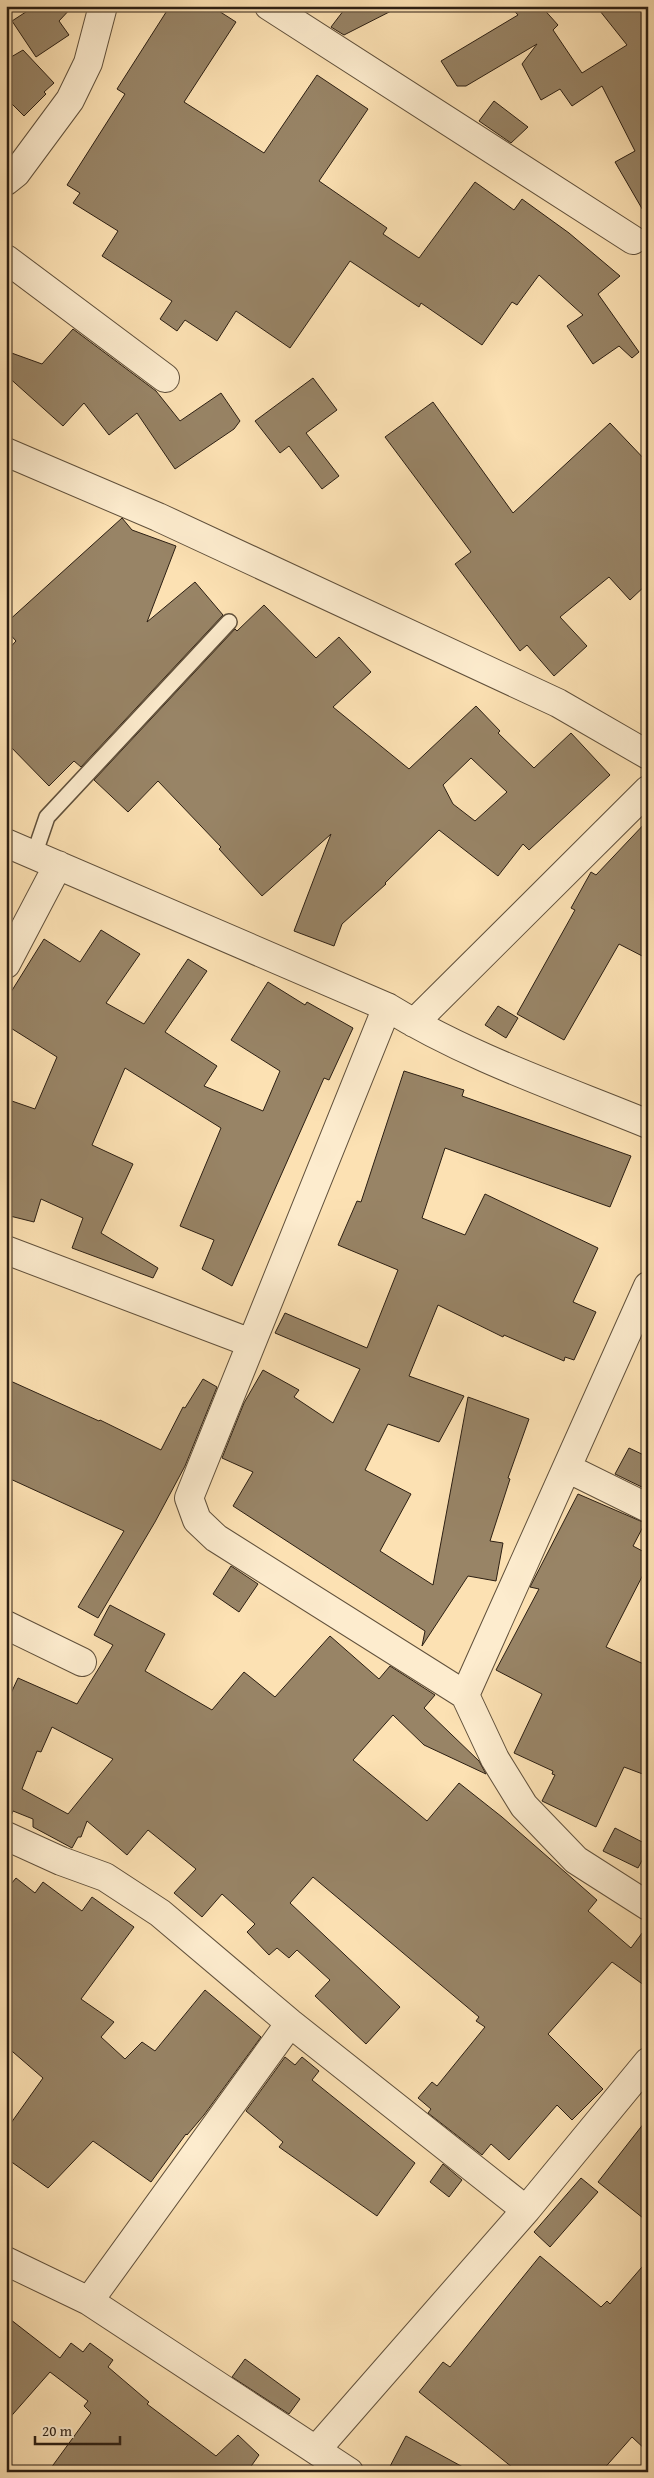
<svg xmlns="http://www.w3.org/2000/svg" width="654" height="2478" font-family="'Gentium Book Plus',serif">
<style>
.building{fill:#988466;stroke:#2c1f13;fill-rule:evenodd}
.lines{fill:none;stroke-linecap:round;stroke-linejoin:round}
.lane-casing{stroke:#60503b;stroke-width:18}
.street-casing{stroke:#60503b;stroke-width:30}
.lane{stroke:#fdecce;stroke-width:15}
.street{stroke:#fdecce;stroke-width:28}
</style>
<rect width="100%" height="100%" fill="#fce1b3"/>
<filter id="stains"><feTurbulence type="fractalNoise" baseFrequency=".004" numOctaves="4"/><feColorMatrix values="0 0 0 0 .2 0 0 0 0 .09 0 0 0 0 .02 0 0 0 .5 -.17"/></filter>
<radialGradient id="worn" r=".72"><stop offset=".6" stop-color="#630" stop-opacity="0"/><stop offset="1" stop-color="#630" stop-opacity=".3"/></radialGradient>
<!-- building -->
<path class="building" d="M 35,6 L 73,6 L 59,21 L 69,35 L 36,57 L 12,21 Z
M 170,6 L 211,6 L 236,22 L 184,102 L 264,153 L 317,75 L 368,109 L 319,181 L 387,228 L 383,234 L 419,258 L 475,182 L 514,210 L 522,199 L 569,233 L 620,276 L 598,294 L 639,352 L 632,358 L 619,346 L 593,364 L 567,326 L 583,315 L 539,275 L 517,305 L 512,302 L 482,345 L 421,303 L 419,307 L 350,261 L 290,348 L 236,311 L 217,341 L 185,320 L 177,331 L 160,319 L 172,301 L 102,256 L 118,231 L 73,203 L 80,193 L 67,185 L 125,94 L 117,89 Z
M 347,6 L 401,6 L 344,35 L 331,27 Z
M 510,6 L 541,6 L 558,25 L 553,30 L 582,73 L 627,45 L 596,6 L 648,6 L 648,219 L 615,162 L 635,151 L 602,86 L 572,106 L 560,89 L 541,100 L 522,64 L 537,44 L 466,86 L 457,86 L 441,61 L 518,15 Z
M 23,50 L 54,83 L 44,92 L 46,94 L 24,116 L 6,98 L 6,60 Z
M 494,101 L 528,127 L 511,143 L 479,121 Z
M 73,329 L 156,391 L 180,421 L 221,393 L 240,421 L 234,429 L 175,469 L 137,413 L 109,435 L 84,403 L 63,426 L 6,375 L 6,351 L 42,364 Z
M 313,378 L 337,410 L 306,433 L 339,476 L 322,489 L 289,446 L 280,453 L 255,421 Z
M 433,402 L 513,513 L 610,423 L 648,463 L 648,583 L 630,600 L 609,577 L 560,617 L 587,646 L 554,676 L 527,645 L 520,651 L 455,564 L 471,552 L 385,437 Z
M 122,518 L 132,530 L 176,546 L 147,622 L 195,582 L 223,615 L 81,767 L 74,761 L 49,786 L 6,742 L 6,652 L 16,641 L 6,630 L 6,623 Z
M 264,605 L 316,658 L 339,637 L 371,672 L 333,707 L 409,769 L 476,706 L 500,731 L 498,733 L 534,768 L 571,733 L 610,775 L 529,850 L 523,844 L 498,876 L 439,830 L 385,883 L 386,884 L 342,924 L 334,946 L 294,931 L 331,834 L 262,896 L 219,849 L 221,847 L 158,781 L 128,812 L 94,780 L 235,629 L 237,631 ZM 471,758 L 507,792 L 475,821 L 453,804 L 443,785 Z
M 648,820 L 648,959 L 619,944 L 564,1040 L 517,1014 L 575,910 L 571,908 L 591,872 L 596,875 Z
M 101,930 L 140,954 L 106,1003 L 144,1024 L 188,959 L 207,971 L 165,1032 L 217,1066 L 204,1086 L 263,1111 L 280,1071 L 231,1040 L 268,982 L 305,1005 L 307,1002 L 353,1028 L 329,1080 L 324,1078 L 232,1286 L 202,1269 L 214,1240 L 180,1226 L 221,1128 L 125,1068 L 92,1145 L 133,1164 L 101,1233 L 158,1268 L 153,1278 L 72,1248 L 83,1218 L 41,1199 L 34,1222 L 6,1215 L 6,1099 L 35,1109 L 57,1057 L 6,1025 L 6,1000 L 44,939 L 80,962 Z
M 498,1006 L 518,1018 L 506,1038 L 485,1025 Z
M 404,1071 L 464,1090 L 462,1096 L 631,1156 L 610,1207 L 445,1148 L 422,1218 L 465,1235 L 485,1194 L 598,1248 L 573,1302 L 596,1312 L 574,1360 L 565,1357 L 564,1361 L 504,1335 L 503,1337 L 438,1305 L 409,1376 L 464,1396 L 439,1442 L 388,1424 L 365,1470 L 411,1494 L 380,1551 L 433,1585 L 468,1397 L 529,1419 L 508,1478 L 510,1479 L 490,1541 L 503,1543 L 496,1581 L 468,1576 L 422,1646 L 425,1631 L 233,1506 L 253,1472 L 222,1458 L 244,1403 L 263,1370 L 299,1390 L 294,1397 L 333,1423 L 360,1369 L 275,1333 L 285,1313 L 367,1348 L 398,1270 L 338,1245 L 357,1201 L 361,1202 Z
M 6,1379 L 99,1421 L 100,1420 L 161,1450 L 183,1407 L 185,1408 L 203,1379 L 217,1387 L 185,1466 L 155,1522 L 98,1618 L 78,1607 L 124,1531 L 6,1477 Z
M 629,1448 L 648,1457 L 648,1490 L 615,1474 Z
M 578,1494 L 645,1523 L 633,1546 L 648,1554 L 648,1565 L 606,1647 L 648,1666 L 648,1776 L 624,1767 L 596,1827 L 542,1801 L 555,1775 L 552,1774 L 553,1771 L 514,1753 L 542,1694 L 496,1670 L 539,1589 L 530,1587 Z
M 231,1566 L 258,1584 L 239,1612 L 213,1594 Z
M 110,1605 L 165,1634 L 145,1671 L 212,1710 L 244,1672 L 275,1697 L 330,1636 L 379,1679 L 390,1666 L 435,1695 L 424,1708 L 479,1761 L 486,1774 L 424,1745 L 393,1715 L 353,1760 L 427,1821 L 459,1783 L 502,1817 L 597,1900 L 588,1911 L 631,1948 L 648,1925 L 648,1988 L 612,1962 L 548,2034 L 603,2089 L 572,2120 L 557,2105 L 509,2160 L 491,2144 L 482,2155 L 428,2113 L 431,2109 L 418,2098 L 432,2082 L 437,2086 L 485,2027 L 476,2021 L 479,2017 L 313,1877 L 290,1903 L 400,2007 L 366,2044 L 315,1996 L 330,1980 L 297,1950 L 289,1958 L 277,1948 L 269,1955 L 247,1932 L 255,1924 L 222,1894 L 202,1917 L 174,1893 L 196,1869 L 148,1830 L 127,1855 L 87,1821 L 81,1837 L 78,1837 L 72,1848 L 33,1827 L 33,1819 L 13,1811 L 9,1821 L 6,1821 L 6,1704 L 18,1678 L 77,1704 L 113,1645 L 94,1635 ZM 52,1727 L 113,1759 L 68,1814 L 22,1789 L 37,1751 L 41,1752 Z
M 615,1828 L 648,1845 L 648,1849 L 638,1868 L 603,1851 Z
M 16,1878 L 35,1893 L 43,1882 L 82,1911 L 92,1897 L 134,1927 L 81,1999 L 114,2022 L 101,2037 L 125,2059 L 142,2042 L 155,2051 L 205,1990 L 261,2037 L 204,2115 L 187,2135 L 186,2134 L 151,2182 L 93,2141 L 48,2188 L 6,2158 L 6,2130 L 43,2078 L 6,2046 L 6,1890 Z
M 285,2057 L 295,2065 L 302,2057 L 319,2071 L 312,2080 L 415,2163 L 377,2216 L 279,2147 L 283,2142 L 246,2111 Z
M 648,2118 L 648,2222 L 598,2182 Z
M 443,2164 L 462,2180 L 449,2197 L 430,2182 Z
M 581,2178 L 598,2192 L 550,2247 L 534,2232 Z
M 540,2256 L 601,2307 L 607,2301 L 610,2304 L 648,2260 L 648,2452 L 632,2437 L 601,2472 L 518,2472 L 419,2392 L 443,2362 L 450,2367 Z
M 6,2316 L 60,2358 L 71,2343 L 83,2352 L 90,2343 L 113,2360 L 108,2367 L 149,2402 L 147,2404 L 216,2456 L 238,2435 L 259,2455 L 247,2472 L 48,2472 L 91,2413 L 84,2406 L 88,2401 L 50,2372 L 6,2422 Z
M 245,2359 L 300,2399 L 289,2414 L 232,2377 Z
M 406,2436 L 472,2472 L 387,2472 Z"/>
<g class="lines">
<!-- lane casing -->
<g class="lane-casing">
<path id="lane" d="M 34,855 L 47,817 L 229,622"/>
</g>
<!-- street casing -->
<g class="street-casing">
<path id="street" d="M 269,6 L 633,240
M 6,181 L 16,173 L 70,100 L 88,63 L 103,6
M 6,259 L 165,378
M 6,452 L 158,517 L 558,703 L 648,755
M 6,843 L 387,1007 C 468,1057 560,1088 648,1124
M 6,964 L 58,865
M 387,1007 L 189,1498 L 197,1520 L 216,1538 L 465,1695 L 495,1759 L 524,1806 L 576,1860 L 648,1906
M 414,1023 L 648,790
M 6,1250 L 251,1343
M 567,1468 L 648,1508
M 6,1625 L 82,1662
M 465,1695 L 648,1286
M 6,1836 L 61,1861 L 105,1877 L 160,1913 L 290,2023 L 526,2210 L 648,2062
M 6,2261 L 89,2301 L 349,2472
M 89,2301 L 290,2023
M 316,2450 L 526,2210"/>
</g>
<!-- lane -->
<use href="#lane" class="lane"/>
<!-- street -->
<use href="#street" class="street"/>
</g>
<!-- margin -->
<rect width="654" height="2478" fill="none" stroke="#fce1b3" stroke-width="25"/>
<rect x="8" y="8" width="639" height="2463" fill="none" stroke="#2c1f13" stroke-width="2.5"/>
<rect x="12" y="12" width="629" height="2453" fill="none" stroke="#2c1f13"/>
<!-- scale -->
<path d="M35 2436v8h85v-8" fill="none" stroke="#2c1f13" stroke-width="2.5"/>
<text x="42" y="2436" font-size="15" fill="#2c1f13" stroke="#fdecce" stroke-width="4" paint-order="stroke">20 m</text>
<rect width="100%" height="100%" filter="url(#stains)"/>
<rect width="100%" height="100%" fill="url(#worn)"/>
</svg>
